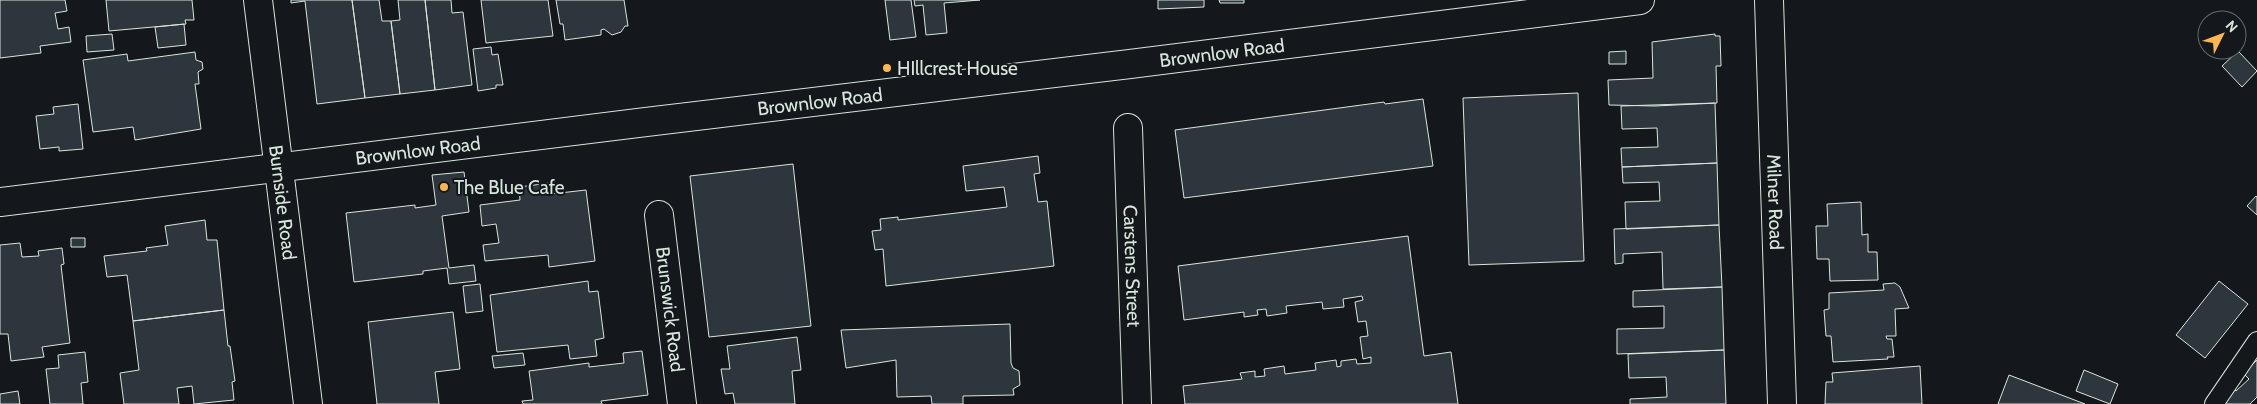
<svg xmlns="http://www.w3.org/2000/svg" width="2257" height="404" font-family="Cabin,sans-serif">
<style>
.building{fill:#2c363c;stroke:#d8e6dc}
.lines{fill:none;stroke-linecap:round;stroke-linejoin:round}
.service-casing{stroke:#d8e6dc;stroke-width:20}
.minor-casing{stroke:#d8e6dc;stroke-width:30}
.service{stroke:#14181c;stroke-width:18}
.minor{stroke:#14181c;stroke-width:28}
.poi-dot{fill:#ffb74d;stroke:#14181c;stroke-width:2}
.labels{text-anchor:middle;dominant-baseline:central;stroke-width:4;stroke-linejoin:round;paint-order:stroke}
.street-label{font-size:19px;fill:#d8e6dc;stroke:#14181c}
.poi-label{font-size:19px;fill:#d8e6dc;stroke:#14181c;text-anchor:start}
</style>
<rect width="100%" height="100%" fill="#14181c"/>
<!-- building -->
<path class="building" d="M 0,0 L 65,0 L 67,11 L 55,13 L 58,29 L 69,27 L 71,42 L 40,46 L 41,53 L 0,58 Z
M 106,0 L 192,0 L 194,20 L 185,20 L 186,24 L 109,31 Z
M 291,0 L 352,0 L 365,98 L 317,104 L 305,1 L 291,3 Z
M 352,0 L 379,0 L 382,21 L 391,21 L 400,94 L 365,98 Z
M 398,0 L 425,0 L 435,90 L 400,94 L 391,21 L 400,20 Z
M 425,0 L 451,0 L 452,13 L 463,12 L 472,85 L 435,90 Z
M 481,0 L 548,0 L 553,36 L 486,43 Z
M 556,0 L 624,0 L 628,26 L 625,26 L 621,32 L 612,35 L 604,29 L 601,30 L 601,35 L 565,40 L 563,24 L 560,24 Z
M 885,0 L 911,0 L 916,37 L 890,40 Z
M 914,0 L 980,0 L 944,3 L 947,33 L 926,35 L 923,5 L 915,6 Z
M 1158,0 L 1204,0 L 1204,7 L 1158,9 Z
M 1219,0 L 1244,0 L 1244,3 L 1220,3 Z
M 184,24 L 186,45 L 158,48 L 155,27 Z
M 112,34 L 114,50 L 87,52 L 86,36 Z
M 1715,34 L 1715,36 L 1720,36 L 1721,66 L 1716,66 L 1717,103 L 1655,106 L 1609,105 L 1608,80 L 1653,78 L 1652,42 Z
M 491,47 L 492,55 L 498,54 L 503,85 L 496,85 L 496,88 L 478,91 L 473,49 Z
M 1626,51 L 1626,64 L 1609,64 L 1609,52 Z
M 2238,51 L 2257,71 L 2242,87 L 2222,66 Z
M 195,52 L 196,60 L 202,62 L 203,69 L 198,72 L 199,84 L 195,84 L 201,129 L 135,140 L 133,127 L 93,132 L 83,60 L 127,54 L 128,61 Z
M 1578,93 L 1584,261 L 1469,265 L 1463,98 Z
M 1423,99 L 1433,166 L 1184,198 L 1175,130 L 1384,102 L 1385,104 Z
M 1715,103 L 1717,163 L 1622,167 L 1621,148 L 1658,147 L 1657,128 L 1622,129 L 1621,106 Z
M 78,104 L 83,149 L 59,151 L 59,147 L 40,149 L 36,116 L 54,114 L 53,107 Z
M 1038,156 L 1040,173 L 1034,174 L 1038,202 L 1047,201 L 1054,266 L 886,286 L 883,249 L 875,250 L 872,231 L 881,230 L 880,219 L 898,217 L 898,220 L 1007,207 L 1004,187 L 966,191 L 963,166 Z
M 1717,163 L 1719,225 L 1626,229 L 1625,202 L 1660,201 L 1659,182 L 1623,183 L 1622,167 Z
M 793,164 L 811,326 L 709,337 L 690,176 Z
M 464,172 L 469,212 L 442,216 L 449,268 L 474,265 L 476,281 L 449,284 L 447,268 L 423,271 L 423,274 L 354,282 L 346,213 L 415,205 L 415,208 L 436,205 L 432,175 Z
M 550,183 L 551,194 L 586,190 L 595,261 L 549,267 L 548,255 L 485,261 L 483,245 L 499,243 L 496,224 L 482,226 L 480,205 L 520,200 L 519,187 Z
M 2256,196 L 2257,197 L 2257,215 L 2247,206 Z
M 1861,202 L 1862,235 L 1868,234 L 1868,252 L 1877,252 L 1878,280 L 1830,281 L 1829,259 L 1817,259 L 1816,226 L 1828,226 L 1827,204 Z
M 205,220 L 207,240 L 217,240 L 224,310 L 133,321 L 127,275 L 107,277 L 104,256 L 147,251 L 146,248 L 168,245 L 165,226 Z
M 1719,225 L 1722,287 L 1663,289 L 1662,252 L 1623,254 L 1623,263 L 1615,264 L 1614,229 Z
M 1408,236 L 1424,356 L 1451,352 L 1458,404 L 1185,404 L 1183,386 L 1242,379 L 1240,373 L 1255,371 L 1255,377 L 1265,376 L 1264,369 L 1284,366 L 1285,374 L 1316,370 L 1315,363 L 1336,360 L 1337,367 L 1341,366 L 1341,361 L 1356,359 L 1357,364 L 1371,363 L 1371,357 L 1363,359 L 1360,337 L 1368,336 L 1366,321 L 1358,322 L 1355,302 L 1363,300 L 1362,296 L 1343,299 L 1344,307 L 1323,309 L 1322,302 L 1286,306 L 1287,313 L 1267,316 L 1266,309 L 1257,310 L 1258,315 L 1244,317 L 1244,312 L 1184,320 L 1178,266 Z
M 71,238 L 85,238 L 85,247 L 71,247 Z
M 20,243 L 22,257 L 39,256 L 38,251 L 62,248 L 64,264 L 61,265 L 70,343 L 42,347 L 44,357 L 11,361 L 8,334 L 0,334 L 0,245 Z
M 588,281 L 589,292 L 598,291 L 604,338 L 595,340 L 597,356 L 570,359 L 568,345 L 497,352 L 490,295 Z
M 2219,281 L 2248,304 L 2205,358 L 2176,335 Z
M 1895,283 L 1900,287 L 1909,308 L 1895,309 L 1896,336 L 1886,336 L 1887,339 L 1892,339 L 1894,357 L 1887,357 L 1888,359 L 1833,362 L 1831,336 L 1826,336 L 1824,310 L 1829,309 L 1829,293 L 1884,290 L 1883,284 Z
M 480,284 L 483,311 L 466,313 L 463,286 Z
M 1722,287 L 1724,350 L 1617,354 L 1617,329 L 1664,328 L 1664,306 L 1633,307 L 1633,291 Z
M 224,310 L 228,346 L 230,346 L 235,381 L 232,382 L 234,400 L 194,404 L 192,386 L 177,388 L 179,404 L 124,404 L 120,373 L 139,370 L 133,321 Z
M 453,312 L 460,369 L 435,372 L 439,404 L 377,404 L 368,322 Z
M 1010,324 L 1011,363 L 1013,368 L 1019,371 L 1020,385 L 1013,389 L 1014,395 L 963,396 L 963,404 L 932,404 L 931,396 L 897,397 L 896,360 L 846,368 L 841,330 Z
M 797,337 L 801,370 L 792,371 L 795,404 L 735,404 L 733,393 L 725,394 L 721,369 L 730,369 L 727,346 Z
M 1724,350 L 1726,404 L 1630,404 L 1630,399 L 1667,397 L 1666,377 L 1629,378 L 1628,354 Z
M 642,351 L 648,395 L 601,401 L 602,404 L 523,404 L 522,401 L 533,400 L 529,371 L 589,363 L 589,367 L 624,363 L 623,353 Z
M 85,352 L 88,382 L 81,383 L 83,404 L 50,404 L 46,369 L 59,368 L 58,355 Z
M 523,353 L 525,365 L 494,368 L 492,356 Z
M 2257,360 L 2257,397 L 2250,404 L 2225,404 L 2224,403 L 2233,387 L 2236,391 L 2249,379 L 2243,373 Z
M 1920,366 L 1922,404 L 1825,404 L 1826,382 L 1833,382 L 1832,373 Z
M 2084,370 L 2118,384 L 2110,404 L 2076,391 Z
M 2009,375 L 2085,404 L 1998,404 Z
M 18,391 L 20,404 L 0,404 L 0,394 Z"/>
<g class="lines">
<!-- service casing -->
<g class="service-casing">
<path id="service" d="M 2214,404 L 2257,341"/>
</g>
<!-- minor casing -->
<g class="minor-casing">
<g id="minor">
<path id="s1" d="M 258,0 L 308,404"/>
<path id="s2" d="M 1769,0 L 1782,404"/>
<path id="s3" d="M 1128,128 L 1137,404"/>
<path id="s4" d="M 0,202 L 646,122 L 1130,64 L 1640,0"/>
<path id="s5" d="M 659,215 L 682,404"/>
</g>
</g>
<!-- service -->
<use href="#service" class="service"/>
<!-- minor -->
<use href="#minor" class="minor"/>
</g>
<!-- markers -->
<g class="poi-dot">
<circle cx="887" cy="68" r="5"/>
<circle cx="444" cy="187" r="5"/>
</g>
<g class="labels">
<!-- street labels -->
<g class="street-label">
<text stroke="none"><textPath href="#s4" startOffset="1231">Brownlow Road</textPath></text>
<text stroke="none"><textPath href="#s4" startOffset="826">Brownlow Road</textPath></text>
<text stroke="none"><textPath href="#s4" startOffset="421">Brownlow Road</textPath></text>
<text stroke="none"><textPath href="#s1" startOffset="204">Burnside Road</textPath></text>
<text stroke="none"><textPath href="#s2" startOffset="202">Milner Road</textPath></text>
<text stroke="none"><textPath href="#s3" startOffset="138">Carstens Street</textPath></text>
<text stroke="none"><textPath href="#s5" startOffset="95">Brunswick Road</textPath></text>
</g>
<!-- poi labels -->
<g class="poi-label">
<text x="897" y="68">HIllcrest House</text>
<text x="454" y="187">The Blue Cafe</text>
</g>
</g>
<!-- north arrow -->
<g transform="translate(2222 35) rotate(48)"><circle r="24" fill="#14181c" stroke="#626a69"/>
<path d="M0-4L9 19L0 12L-9 19Z" fill="#ffb74d"/>
<text y="-8" font-size="14" font-weight="bold" text-anchor="middle" fill="#d8e6dc">N</text>
</g>
</svg>
